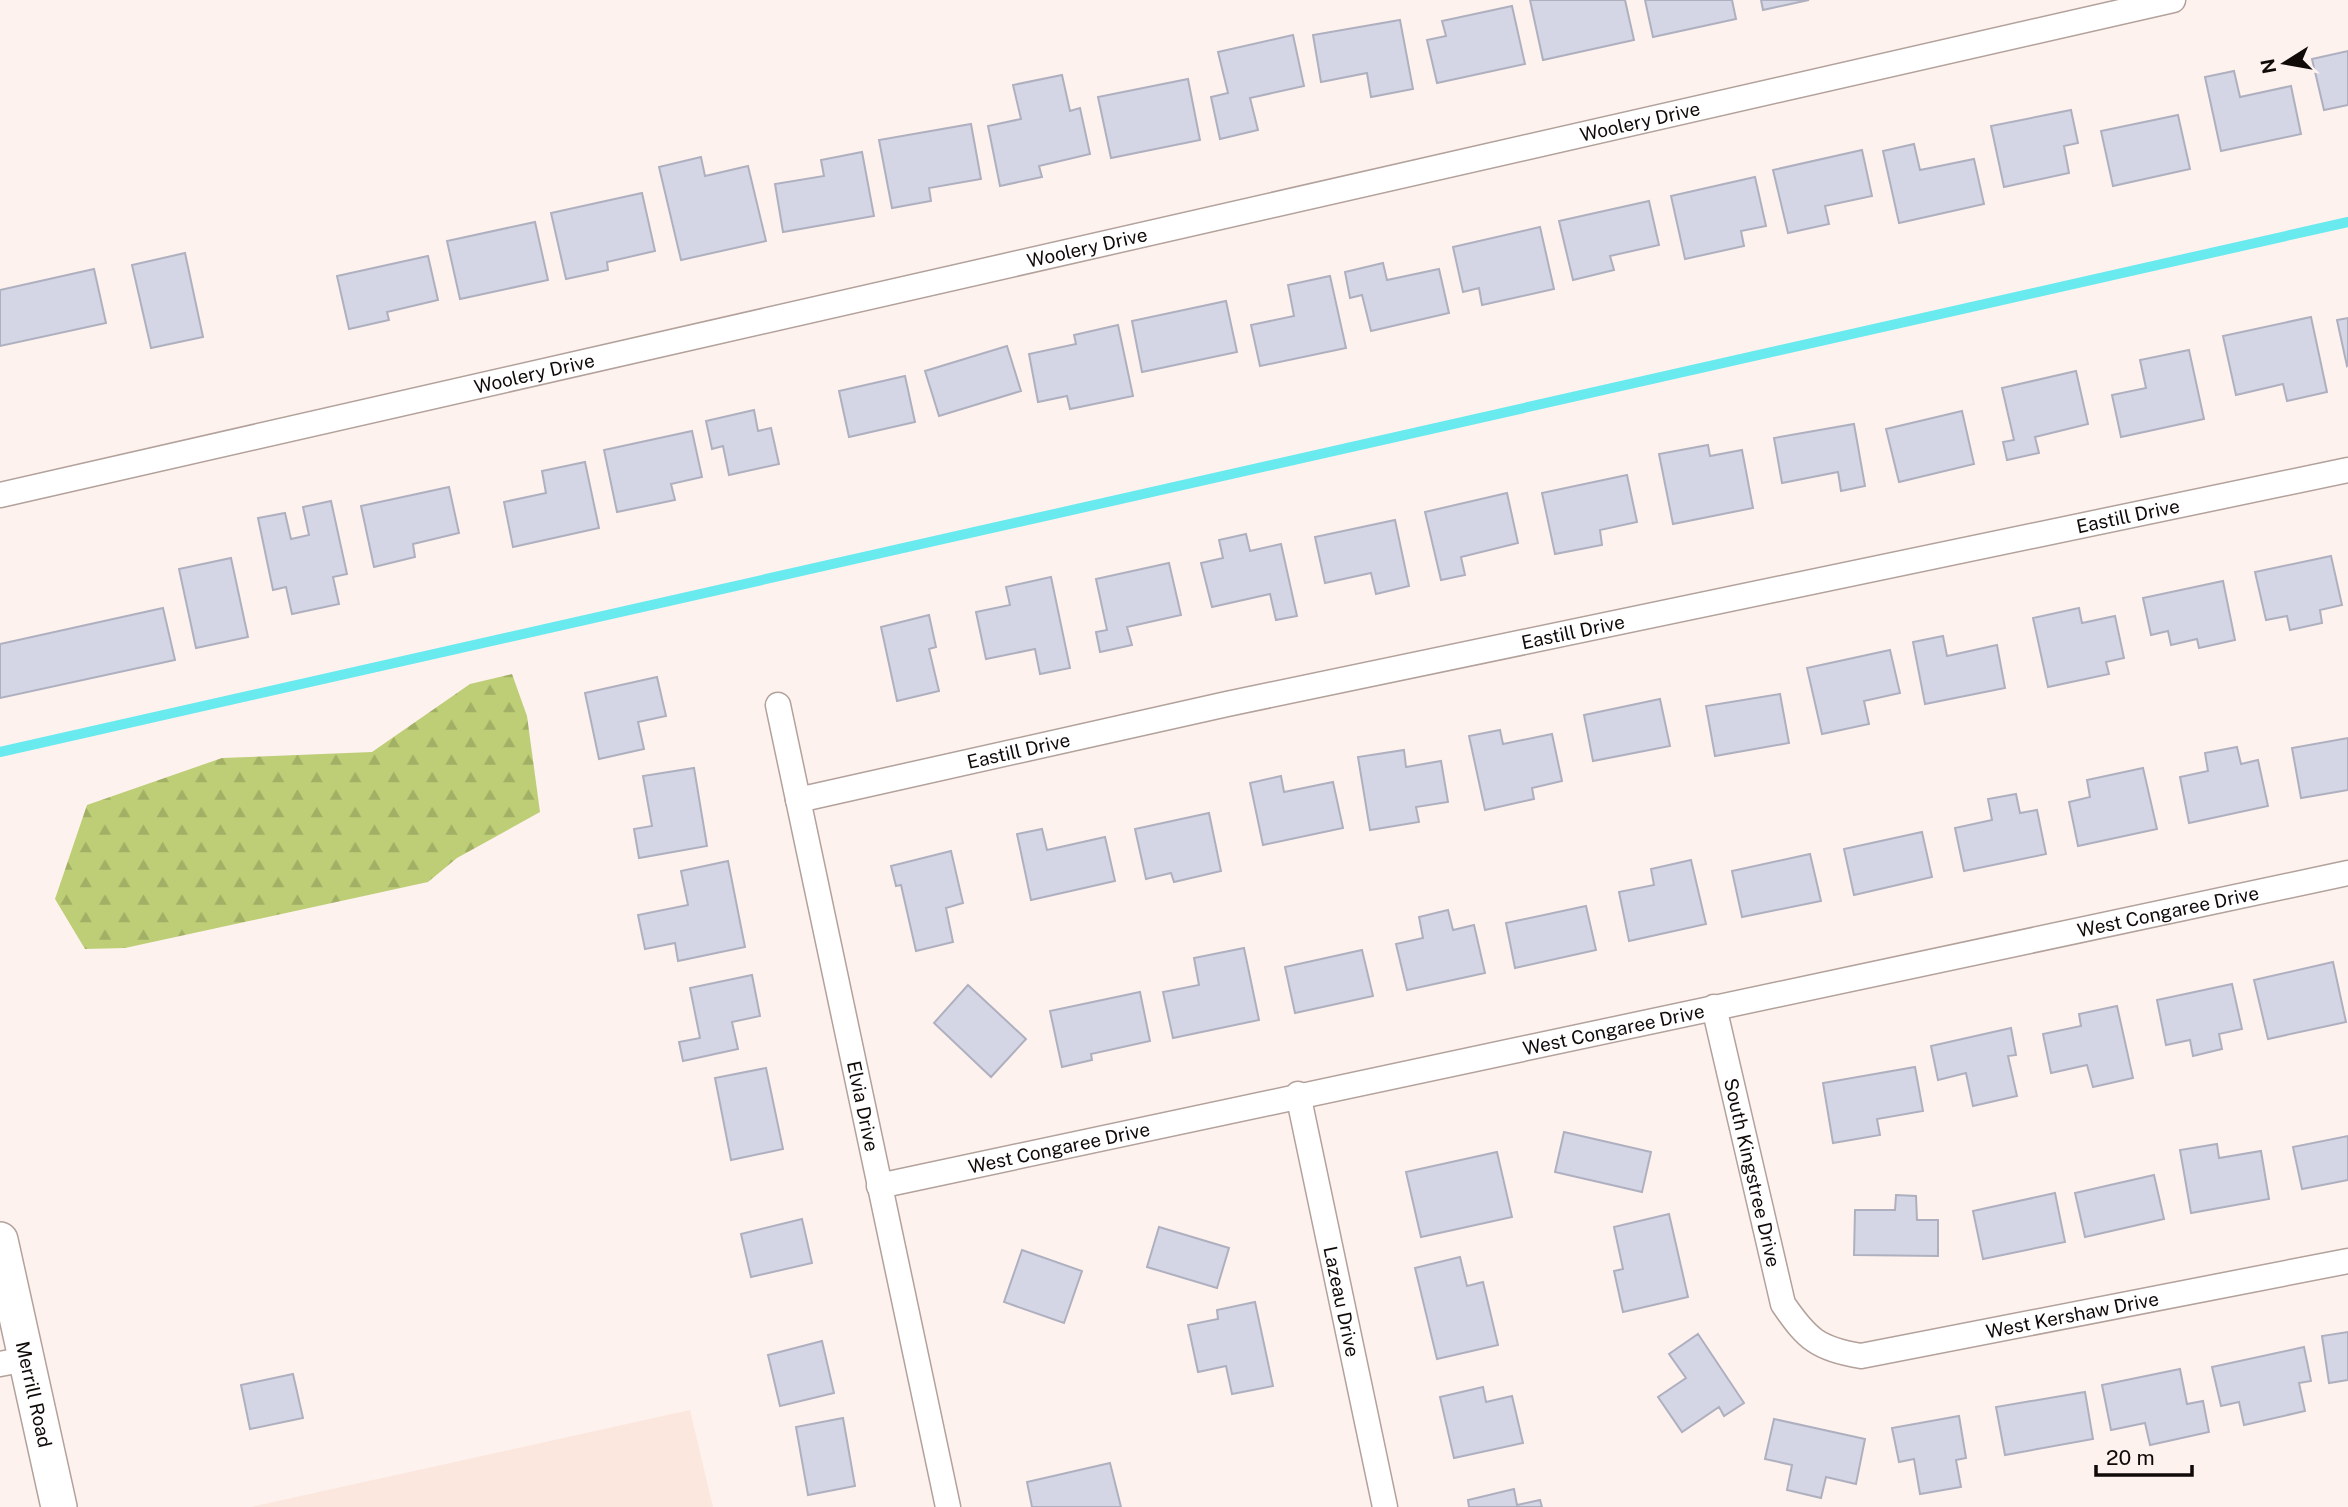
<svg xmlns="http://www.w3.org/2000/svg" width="2348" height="1507" font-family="'Public Sans',sans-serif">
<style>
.built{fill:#fce7df}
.forest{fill:url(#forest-firs)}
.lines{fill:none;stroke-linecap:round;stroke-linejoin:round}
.stream{stroke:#68eaef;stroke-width:10}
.building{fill:#d4d5e5;stroke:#afb0bf;stroke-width:2}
.minor-casing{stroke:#b3a19b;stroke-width:27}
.secondary-casing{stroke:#b3a19b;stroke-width:38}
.minor{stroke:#fff;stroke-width:24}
.secondary{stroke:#fff;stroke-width:35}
.labels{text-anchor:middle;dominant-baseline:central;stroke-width:5;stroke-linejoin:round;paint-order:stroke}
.street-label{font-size:19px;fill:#100a08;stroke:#fdf2ee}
</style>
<defs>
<pattern id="forest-firs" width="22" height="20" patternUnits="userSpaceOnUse" patternTransform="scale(1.75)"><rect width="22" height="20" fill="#bdce76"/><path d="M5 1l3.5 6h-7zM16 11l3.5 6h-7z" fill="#a1b065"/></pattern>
</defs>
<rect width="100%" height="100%" fill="#fdf2ee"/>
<!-- built -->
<path class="built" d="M 690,1410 L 713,1507 L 251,1507 Z"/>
<!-- forest -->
<path class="forest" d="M 512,674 L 527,716 L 540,812 L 457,858 L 428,882 L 125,948 L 85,949 L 55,899 L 87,805 L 222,758 L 372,752 L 470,684 Z"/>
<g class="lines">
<!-- stream -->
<path class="stream" d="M 0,752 L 2348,222"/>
</g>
<!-- building -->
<path class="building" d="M 1530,0 L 1625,0 L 1634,40 L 1543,60 Z
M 1645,0 L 1732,0 L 1736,19 L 1653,37 Z
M 1761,0 L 1809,0 L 1763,10 Z
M 1512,6 L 1525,64 L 1437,83 L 1427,40 L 1446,36 L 1442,21 Z
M 1400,20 L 1413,89 L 1371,97 L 1367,73 L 1321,82 L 1313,35 Z
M 1293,35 L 1304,86 L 1250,98 L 1258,130 L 1220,139 L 1211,97 L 1228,93 L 1218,52 Z
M 2348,51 L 2348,105 L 2324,110 L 2312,59 Z
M 2234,71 L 2240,97 L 2291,86 L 2301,134 L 2221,151 L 2205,77 Z
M 1062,75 L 1070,111 L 1080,108 L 1090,154 L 1039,166 L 1042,177 L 1000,186 L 988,126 L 1021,119 L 1013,85 Z
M 1188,79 L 1200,140 L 1111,158 L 1098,97 Z
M 2071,110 L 2078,143 L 2064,146 L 2069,173 L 2004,187 L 1991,126 Z
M 2178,115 L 2190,169 L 2113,186 L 2101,131 Z
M 971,124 L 981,179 L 929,188 L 931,201 L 892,208 L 879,140 Z
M 1914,144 L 1920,170 L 1974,159 L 1984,204 L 1899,223 L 1883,151 Z
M 1862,150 L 1872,196 L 1825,206 L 1829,224 L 1788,233 L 1773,170 Z
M 862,152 L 874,216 L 783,232 L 775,184 L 824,176 L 821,160 Z
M 701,157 L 705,176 L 748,166 L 766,241 L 681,260 L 659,167 Z
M 1755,177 L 1766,226 L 1741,231 L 1744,246 L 1685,259 L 1671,196 Z
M 642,193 L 655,251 L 607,262 L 608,270 L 566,279 L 551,213 Z
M 1649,201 L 1659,245 L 1610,256 L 1614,270 L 1573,280 L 1559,221 Z
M 535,222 L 548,280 L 460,299 L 447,241 Z
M 1540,227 L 1554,289 L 1482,305 L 1479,288 L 1463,292 L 1453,247 Z
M 185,253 L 203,337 L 151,348 L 132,265 Z
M 428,256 L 438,300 L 387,312 L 389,320 L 349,329 L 337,276 Z
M 1383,263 L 1387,280 L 1439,269 L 1449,313 L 1371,331 L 1362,295 L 1350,298 L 1345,272 Z
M 94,269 L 106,323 L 0,346 L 0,290 Z
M 1330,276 L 1346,348 L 1260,366 L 1251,325 L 1294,316 L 1288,285 Z
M 1226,301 L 1237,352 L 1142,372 L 1132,321 Z
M 2311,317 L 2327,392 L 2287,401 L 2283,384 L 2236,395 L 2223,336 Z
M 2348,318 L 2348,365 L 2347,366 L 2337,320 Z
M 1118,325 L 1133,396 L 1070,409 L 1067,396 L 1038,402 L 1029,354 L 1076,344 L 1074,335 Z
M 1007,346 L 1021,391 L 939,416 L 925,371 Z
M 2189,350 L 2204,419 L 2121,437 L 2112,395 L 2146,388 L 2140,360 Z
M 2076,371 L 2088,424 L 2035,437 L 2039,453 L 2007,460 L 2003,442 L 2014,440 L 2002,388 Z
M 905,376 L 915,422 L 849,437 L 839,391 Z
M 754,410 L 758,431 L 771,428 L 779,464 L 729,475 L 723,446 L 712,449 L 706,421 Z
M 1962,411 L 1974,464 L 1899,482 L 1886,429 Z
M 1854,424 L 1865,486 L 1841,491 L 1838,472 L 1782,483 L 1774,438 Z
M 692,431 L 702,477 L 671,484 L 675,500 L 617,512 L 604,450 Z
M 1708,445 L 1710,456 L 1742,450 L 1753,508 L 1673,524 L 1659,454 Z
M 585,462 L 599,528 L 513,547 L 504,502 L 546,493 L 542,471 Z
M 1627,475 L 1637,522 L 1600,530 L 1602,545 L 1555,554 L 1542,493 Z
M 449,487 L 459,533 L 413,544 L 415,557 L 374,567 L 361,506 Z
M 1507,493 L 1518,543 L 1461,557 L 1465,575 L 1441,580 L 1425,512 Z
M 331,501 L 347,574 L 333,577 L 339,604 L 292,614 L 286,587 L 273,590 L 258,518 L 285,513 L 291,539 L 309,535 L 303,507 Z
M 1395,520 L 1409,586 L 1376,594 L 1371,573 L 1325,583 L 1315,537 Z
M 1246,534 L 1250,551 L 1281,544 L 1297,616 L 1276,620 L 1270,594 L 1212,607 L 1201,563 L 1223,558 L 1219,540 Z
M 2331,556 L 2342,605 L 2320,610 L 2322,623 L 2290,630 L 2287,616 L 2266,620 L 2255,572 Z
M 231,558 L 248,637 L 196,648 L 179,569 Z
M 1169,563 L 1181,615 L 1127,627 L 1132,645 L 1100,652 L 1096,632 L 1107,630 L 1096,579 Z
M 1051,577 L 1070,668 L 1040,674 L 1035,649 L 986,659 L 976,612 L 1010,605 L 1006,587 Z
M 2223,581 L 2235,640 L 2199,648 L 2197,639 L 2171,645 L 2168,631 L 2151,635 L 2143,598 Z
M 163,608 L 175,660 L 0,698 L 0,644 Z
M 2079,608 L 2082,623 L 2115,616 L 2124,658 L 2106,662 L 2109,674 L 2048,687 L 2033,618 Z
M 929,615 L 936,647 L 929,649 L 939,691 L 897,701 L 881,627 Z
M 1943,636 L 1947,656 L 1997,645 L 2005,688 L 1925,704 L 1913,642 Z
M 1890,650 L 1900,693 L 1864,701 L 1869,724 L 1822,734 L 1807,668 Z
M 657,677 L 666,716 L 638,722 L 644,749 L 599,759 L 585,693 Z
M 1780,694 L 1789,743 L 1715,756 L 1706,706 Z
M 1660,699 L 1670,746 L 1593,761 L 1584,715 Z
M 1500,730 L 1503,744 L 1552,734 L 1562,781 L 1532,788 L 1534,799 L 1485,810 L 1469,736 Z
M 2348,738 L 2348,790 L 2301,798 L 2292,748 Z
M 2237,747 L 2241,764 L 2258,760 L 2268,806 L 2189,823 L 2180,777 L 2208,771 L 2205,753 Z
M 1404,750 L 1406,767 L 1441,761 L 1448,802 L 1416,807 L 1419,822 L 1370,830 L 1358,757 Z
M 694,768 L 707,846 L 639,858 L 634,829 L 652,826 L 643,776 Z
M 2143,768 L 2157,829 L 2078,846 L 2069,802 L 2090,797 L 2087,780 Z
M 1281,776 L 1284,792 L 1333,782 L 1343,828 L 1263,845 L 1250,783 Z
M 2016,794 L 2020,813 L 2037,810 L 2046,854 L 1964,871 L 1955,828 L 1992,820 L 1988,799 Z
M 1209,813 L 1221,871 L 1174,882 L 1171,873 L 1146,879 L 1135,829 Z
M 1042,829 L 1047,850 L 1105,837 L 1115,881 L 1031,900 L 1017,834 Z
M 1922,832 L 1932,877 L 1854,895 L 1844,849 Z
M 951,851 L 963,903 L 946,908 L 953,942 L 916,951 L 901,885 L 896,886 L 891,866 Z
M 1810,854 L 1821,901 L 1742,917 L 1732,871 Z
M 1691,860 L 1706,924 L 1629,941 L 1619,892 L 1654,885 L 1651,869 Z
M 728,861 L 745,947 L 678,961 L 675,943 L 645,949 L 638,915 L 688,905 L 681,871 Z
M 1586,906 L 1596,950 L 1515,968 L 1506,923 Z
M 1448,910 L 1453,930 L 1474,925 L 1485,973 L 1407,990 L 1396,944 L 1423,938 L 1419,917 Z
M 1244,948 L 1259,1020 L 1173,1038 L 1163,992 L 1199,985 L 1194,958 Z
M 1362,950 L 1373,996 L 1295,1013 L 1285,967 Z
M 2333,962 L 2346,1022 L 2268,1039 L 2254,980 Z
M 752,975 L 760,1016 L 732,1022 L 738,1049 L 683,1061 L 679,1042 L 700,1038 L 690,988 Z
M 2232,984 L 2242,1029 L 2219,1034 L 2222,1049 L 2193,1056 L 2190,1040 L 2166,1045 L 2157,1000 Z
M 968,985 L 1026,1039 L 991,1077 L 934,1023 Z
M 1140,992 L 1150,1041 L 1091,1054 L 1092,1060 L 1062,1067 L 1050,1011 Z
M 2117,1006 L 2133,1078 L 2093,1087 L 2087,1065 L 2051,1073 L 2043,1034 L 2081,1026 L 2079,1014 Z
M 2011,1028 L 2016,1055 L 2008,1056 L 2017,1096 L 1973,1106 L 1966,1073 L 1938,1080 L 1931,1046 Z
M 1915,1067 L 1923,1111 L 1877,1119 L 1880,1135 L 1833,1143 L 1823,1083 Z
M 766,1068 L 783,1149 L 731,1160 L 715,1078 Z
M 1564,1132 L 1651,1152 L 1642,1192 L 1555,1172 Z
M 2348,1136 L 2348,1180 L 2302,1189 L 2293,1147 Z
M 2217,1144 L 2219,1158 L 2261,1151 L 2269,1199 L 2191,1213 L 2180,1150 Z
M 1497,1152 L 1512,1217 L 1421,1237 L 1406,1172 Z
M 2154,1175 L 2164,1219 L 2085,1237 L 2075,1193 Z
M 2055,1193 L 2065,1242 L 1983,1259 L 1973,1211 Z
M 1896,1195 L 1916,1196 L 1917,1220 L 1938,1220 L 1938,1256 L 1854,1255 L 1855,1210 L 1895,1210 Z
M 1669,1214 L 1688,1297 L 1623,1312 L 1614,1271 L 1623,1269 L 1614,1227 Z
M 802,1219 L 812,1263 L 751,1277 L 741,1234 Z
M 1159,1227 L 1229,1248 L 1217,1288 L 1147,1267 Z
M 1022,1250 L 1082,1271 L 1064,1323 L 1004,1302 Z
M 1460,1257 L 1467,1286 L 1483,1282 L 1498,1345 L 1437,1359 L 1415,1268 Z
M 1255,1302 L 1273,1386 L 1232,1394 L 1226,1366 L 1198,1372 L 1188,1325 L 1218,1319 L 1217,1310 Z
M 2348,1332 L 2348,1380 L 2329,1383 L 2322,1336 Z
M 1698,1334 L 1744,1403 L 1724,1416 L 1719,1407 L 1682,1432 L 1658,1397 L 1686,1378 L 1669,1354 Z
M 822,1341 L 834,1393 L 780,1406 L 768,1355 Z
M 2304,1347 L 2311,1381 L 2299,1383 L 2305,1411 L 2244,1425 L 2239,1402 L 2221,1406 L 2212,1367 Z
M 2180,1369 L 2187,1404 L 2203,1401 L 2209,1432 L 2150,1445 L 2145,1423 L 2111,1430 L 2102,1385 Z
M 293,1374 L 303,1418 L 250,1429 L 241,1385 Z
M 1483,1387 L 1486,1402 L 1512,1396 L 1523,1443 L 1454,1458 L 1440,1397 Z
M 2085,1392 L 2093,1439 L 2005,1455 L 1996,1407 Z
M 1959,1416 L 1966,1458 L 1956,1460 L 1961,1487 L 1920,1494 L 1914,1459 L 1899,1462 L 1892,1428 Z
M 843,1418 L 855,1486 L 808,1495 L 796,1427 Z
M 1774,1419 L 1865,1439 L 1856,1484 L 1826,1477 L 1821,1498 L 1787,1490 L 1792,1465 L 1765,1459 Z
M 1110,1463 L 1121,1507 L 1032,1507 L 1027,1482 Z
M 1514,1489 L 1517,1505 L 1540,1500 L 1542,1507 L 1469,1507 L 1468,1500 Z"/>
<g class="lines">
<!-- minor casing -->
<g class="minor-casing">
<g id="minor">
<path id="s1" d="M 0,495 L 2173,0"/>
<path id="s2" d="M 778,705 L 948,1507"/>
<path id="s3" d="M 798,800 L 1227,704 L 2348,470"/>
<path id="s4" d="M 1714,1007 L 1783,1304 C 1807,1339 1818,1349 1861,1356 L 2348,1261"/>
<path id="s5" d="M 1298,1094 L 1385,1507"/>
<path id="s6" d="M 879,1186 L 2348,873"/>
<path d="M 0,1364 L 26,1359"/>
</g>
</g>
<!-- secondary casing -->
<g class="secondary-casing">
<g id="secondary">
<path id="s7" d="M 0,1240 L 59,1507"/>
</g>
</g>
<!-- minor -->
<use href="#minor" class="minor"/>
<!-- secondary -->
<use href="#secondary" class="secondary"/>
</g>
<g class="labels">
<!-- street labels -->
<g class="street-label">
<text stroke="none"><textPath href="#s1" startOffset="1682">Woolery Drive</textPath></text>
<text stroke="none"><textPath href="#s1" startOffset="1115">Woolery Drive</textPath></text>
<text stroke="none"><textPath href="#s1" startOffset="548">Woolery Drive</textPath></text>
<text stroke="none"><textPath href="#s3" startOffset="1360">Eastill Drive</textPath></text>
<text stroke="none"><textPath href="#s3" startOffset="793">Eastill Drive</textPath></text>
<text stroke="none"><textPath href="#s3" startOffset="226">Eastill Drive</textPath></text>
<text stroke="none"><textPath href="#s6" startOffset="1318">West Congaree Drive</textPath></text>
<text stroke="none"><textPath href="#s6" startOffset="751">West Congaree Drive</textPath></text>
<text stroke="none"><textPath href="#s2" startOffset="410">Elvia Drive</textPath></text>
<text stroke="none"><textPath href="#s6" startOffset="184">West Congaree Drive</textPath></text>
<text stroke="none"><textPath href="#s4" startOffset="170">South Kingstree Drive</textPath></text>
<text stroke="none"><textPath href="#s5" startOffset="212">Lazeau Drive</textPath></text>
<text stroke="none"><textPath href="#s4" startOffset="618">West Kershaw Drive</textPath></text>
<text stroke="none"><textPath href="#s7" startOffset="158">Merrill Road</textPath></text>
</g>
</g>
<!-- north arrow -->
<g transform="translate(2285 63) rotate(259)" stroke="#fdf2ee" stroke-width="5" paint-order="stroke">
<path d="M0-5L12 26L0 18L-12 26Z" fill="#100a08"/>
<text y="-10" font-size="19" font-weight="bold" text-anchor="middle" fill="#100a08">N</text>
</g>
<!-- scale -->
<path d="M2096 1465v10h96v-10" fill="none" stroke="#100a08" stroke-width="3.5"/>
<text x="2106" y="1465" font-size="21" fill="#100a08" stroke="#fdf2ee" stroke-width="5" paint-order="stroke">20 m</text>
</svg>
